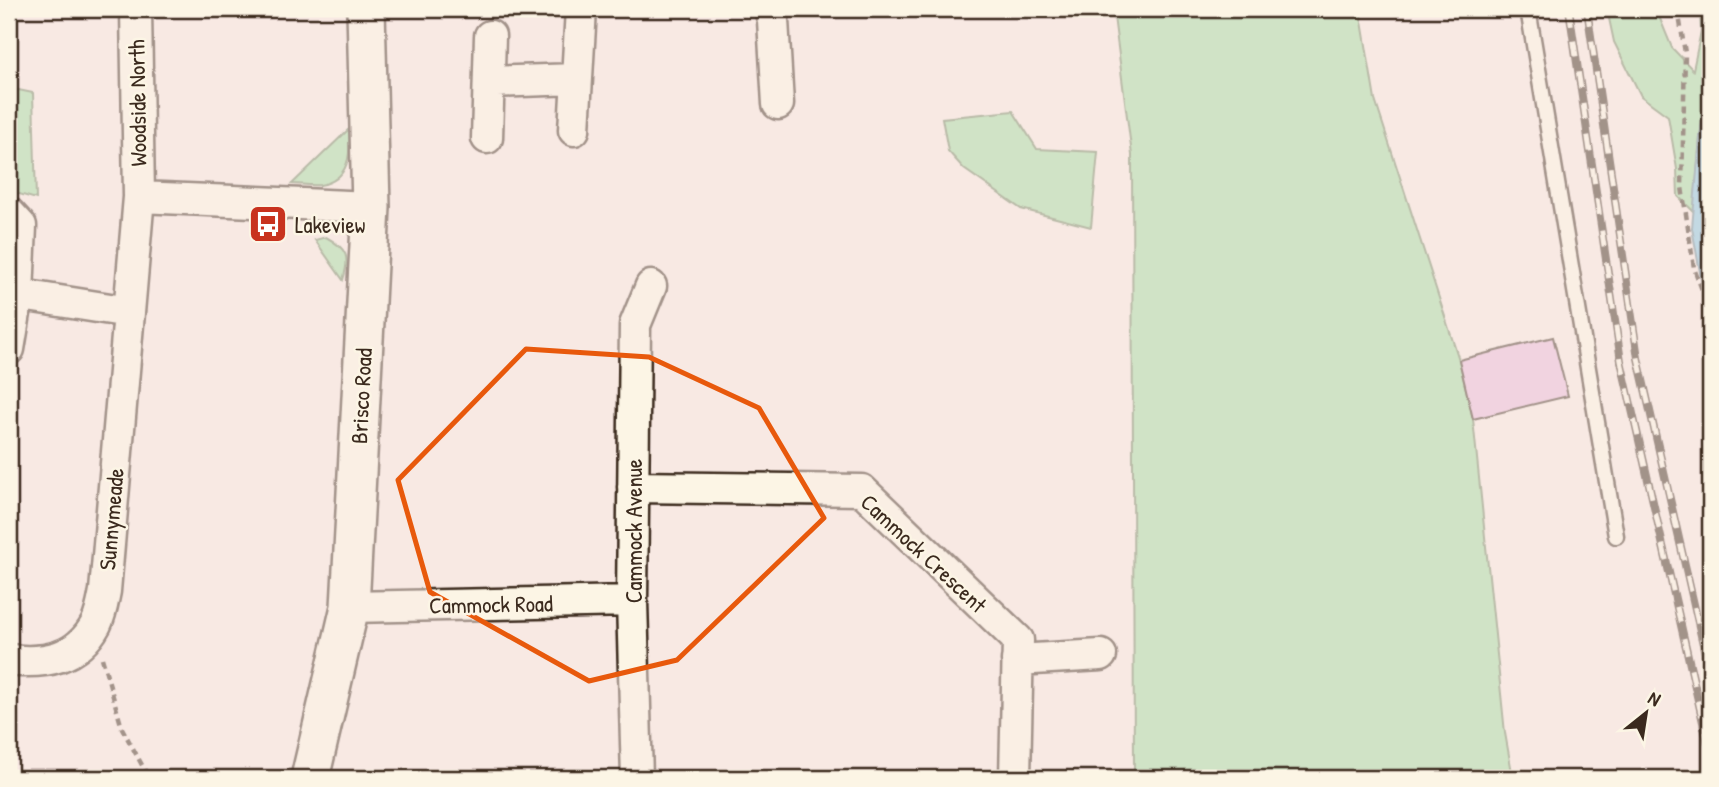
<svg xmlns="http://www.w3.org/2000/svg" width="1719" height="787" font-family="'Patrick Hand',sans-serif">
<style>
.green{fill:#a1dca2;stroke:#6e8360;stroke-width:2}
.water{fill:#83c5e3;stroke:#668794;stroke-width:2}
.building{fill:#e9b9db;stroke:#3b2a1e;stroke-width:2}
.lines{fill:none;stroke-linecap:round;stroke-linejoin:round}
.service-casing{stroke:#3b2a1e;stroke-width:19}
.minor-casing{stroke:#3b2a1e;stroke-width:35}
.tertiary-casing{stroke:#3b2a1e;stroke-width:42}
.path{stroke:#3b2a1e;stroke-width:4.5;stroke-dasharray:7 5;stroke-linecap:butt}
.service{stroke:#fcf5e5;stroke-width:14}
.minor{stroke:#fcf5e5;stroke-width:30}
.tertiary{stroke:#fcf5e5;stroke-width:37}
.rail-casing{stroke:#3b2a1e;stroke-width:8}
.rail{stroke:#fcf5e5;stroke-width:5;stroke-dasharray:16;stroke-linecap:butt}
.marked{fill:none;stroke:#e8590c;stroke-width:5;stroke-linejoin:round}
.labels{text-anchor:middle;dominant-baseline:central;stroke-width:5;stroke-linejoin:round;paint-order:stroke}
.street-label{font-size:23px;fill:#3b2a1e;stroke:#fcf5e5}
.poi-label{font-size:23px;fill:#3b2a1e;stroke:#fcf5e5;text-anchor:start}
</style>
<rect width="100%" height="100%" fill="#f8e9e3"/>
<filter id="ink" filterUnits="userSpaceOnUse"><feTurbulence type="fractalNoise" baseFrequency=".0143" numOctaves="2"/><feDisplacementMap in="SourceGraphic" scale="14" xChannelSelector="R" yChannelSelector="G"/><feConvolveMatrix kernelMatrix="1 2 1 2 8 2 1 2 1" color-interpolation-filters="sRGB"/></filter>
<g filter="url(#ink)">
<!-- green -->
<path class="green" d="M 1113,9 L 1360,9 L 1375,100 L 1459,360 L 1473,419 L 1505,733 L 1513,778 L 1134,778 L 1132,155 Z
M 1607,9 L 1656,9 L 1672,48 L 1693,70 L 1701,31 L 1700,9 L 1710,9 L 1710,67 L 1700,137 L 1694,212 L 1678,196 L 1677,169 L 1668,116 L 1641,96 L 1614,42 Z
M 9,88 L 33,93 L 36,199 L 9,191 Z
M 1013,111 L 1037,149 L 1098,152 L 1091,227 L 1021,209 L 964,169 L 948,151 L 942,118 Z
M 349,129 C 351,153 350,180 320,185 C 311,186 300,184 292,184 Z
M 326,237 C 348,249 350,257 343,280 L 315,240 Z"/>
<!-- water -->
<path class="water" d="M 1710,67 L 1710,315 L 1707,311 L 1692,228 L 1700,137 Z"/>
<!-- building -->
<path class="building" d="M 1553,337 L 1568,396 L 1473,419 L 1459,360 Z"/>
<g class="lines">
<!-- service casing -->
<g class="service-casing">
<path id="service" d="M 1528,9 L 1616,536"/>
</g>
<!-- minor casing -->
<g class="minor-casing">
<path id="minor" d="M 770,9 L 773,20 L 778,104
M 489,82 L 577,79
M 574,130 L 581,9
M 487,138 L 490,36
M 139,197 L 371,207
M 9,213 L 21,226 L 18,295 L 9,349
M 9,293 L 129,312
M 633,487 L 862,490 L 1018,640 L 1015,778
M 350,607 L 632,601
M 9,660 C 45,664 77,659 96,624 C 101,614 103,601 105,591 L 139,197 L 136,9
M 1017,660 L 1101,655
M 637,778 L 632,601 L 635,325 L 651,286"/>
</g>
<!-- tertiary casing -->
<g class="tertiary-casing">
<path id="tertiary" d="M 310,778 L 350,607 L 371,207 L 366,9"/>
</g>
<!-- path -->
<path class="path" d="M 1678,9 L 1685,53 L 1682,187 L 1694,268 L 1710,312
M 102,658 L 122,728 L 149,778"/>
<!-- service -->
<use href="#service" class="service"/>
<!-- minor -->
<use href="#minor" class="minor"/>
<!-- tertiary -->
<use href="#tertiary" class="tertiary"/>
<!-- rail casing -->
<g class="rail-casing">
<path id="rail" d="M 1569,9 L 1621,361 L 1710,753
M 1587,9 L 1638,358 L 1710,675"/>
</g>
<!-- rail -->
<use href="#rail" class="rail"/>
</g>
</g>
<!-- marked area -->
<path d="M0 0H1719V787H0ZM 526,349 L 649,357 L 759,408 L 824,518 L 677,660 L 589,681 L 430,592 L 398,480 Z" fill="#f8e9e3" fill-opacity=".55" fill-rule="evenodd"/>
<path class="marked" d="M 526,349 L 649,357 L 759,408 L 824,518 L 677,660 L 589,681 L 430,592 L 398,480 Z"/>
<!-- icons -->
<defs>
<g id="bus-square" transform="scale(2.0125)"><rect x="-9" y="-9" width="18" height="18" rx="4" fill="#c8321e" stroke="#fcf5e5"/><path d="M-5-6H5V4H4V6H2V4H-2V6H-4V4H-5ZM-3.5-4V0h7V-4ZM-3.5 1.2v1.5H-2V1.2ZM2 1.2v1.5H3.5V1.2Z" fill="#fff"/></g>
</defs>
<g fill-rule="evenodd">
<use href="#bus-square" x="268" y="224"/>
</g>
<g class="labels">
<!-- street labels -->
<g class="street-label">
<text transform="translate(137 103) rotate(-91)">Woodside North</text>
<text transform="translate(361 396) rotate(-87)">Brisco Road</text>
<text transform="translate(111 519) rotate(-85)">Sunnymeade</text>
<text transform="translate(633 531) rotate(-90)">Cammock Avenue</text>
<text transform="translate(924 553) rotate(43)">Cammock Crescent</text>
<text transform="translate(491 604) rotate(-1)">Cammock Road</text>
</g>
<!-- poi labels -->
<g class="poi-label">
<text x="295" y="224">Lakeview</text>
</g>
</g>
<!-- margin -->
<rect width="1719" height="787" fill="none" stroke="#fcf5e5" stroke-width="35"/>
<rect x="18" y="18" width="1684" height="752" fill="none" stroke="#3b2a1e" stroke-width="2.5" filter="url(#ink)"/>
<!-- north arrow -->
<g transform="translate(1646 713) rotate(30)" stroke="#fcf5e5" stroke-width="5" paint-order="stroke">
<path d="M0-5L12 26L0 18L-12 26Z" fill="#3b2a1e"/>
<text y="-10" font-size="19" font-weight="bold" text-anchor="middle" fill="#3b2a1e">N</text>
</g>
</svg>
